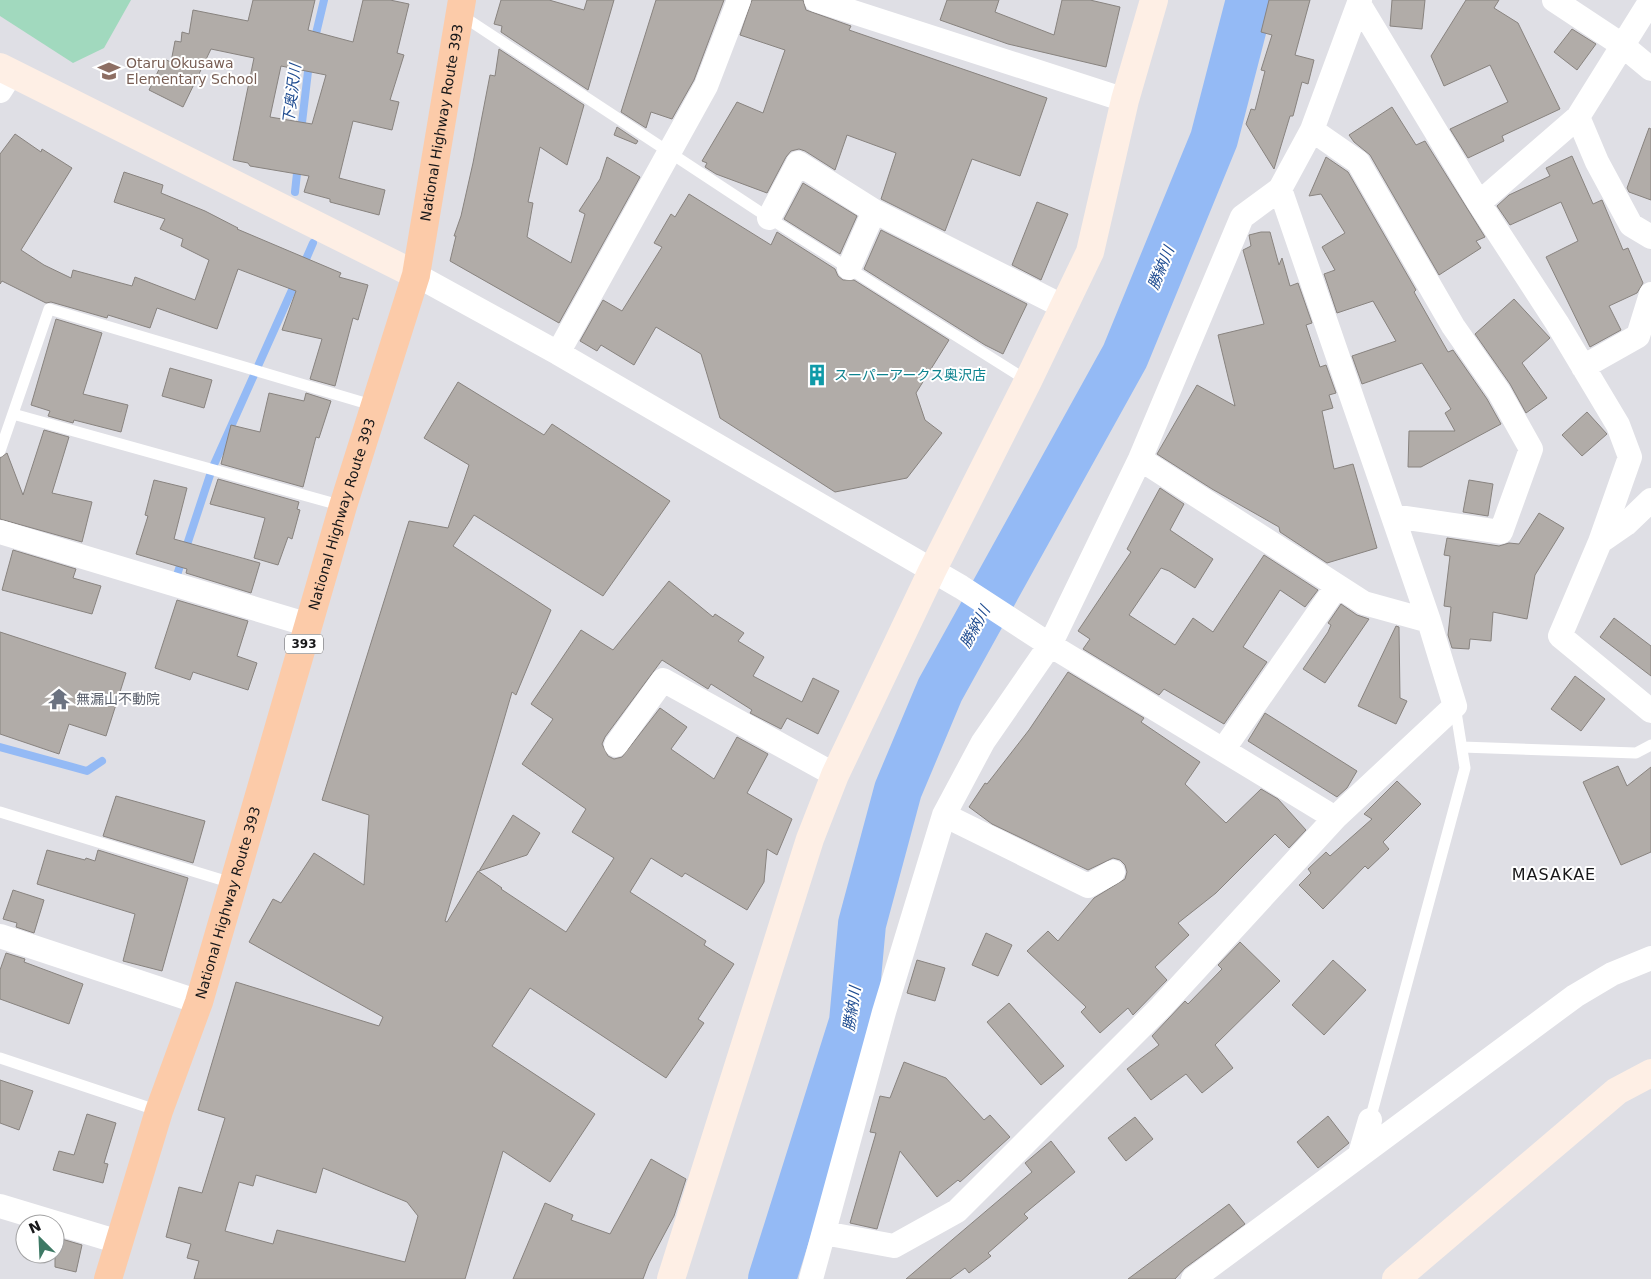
<svg xmlns="http://www.w3.org/2000/svg" width="1651" height="1279" font-family="'DejaVu Sans','Noto Sans JP',sans-serif">
<style>
.green{fill:#a1d9be}
.lines{fill:none;stroke-linecap:round;stroke-linejoin:round}
.stream{stroke:#94baf5;stroke-width:8}
.river{stroke:#94baf5;stroke-width:48}
.building{fill:#b1aca8;stroke:#88837f;fill-rule:evenodd}
.lane{stroke:#fff;stroke-width:11}
.street{stroke:#fff;stroke-width:24}
.secondary{stroke:#feefe5;stroke-width:28}
.highway{stroke:#fccba9;stroke-width:28}
.labels{text-anchor:middle;dominant-baseline:central;stroke-width:4;stroke-linejoin:round;paint-order:stroke}
.shield{fill:#fff;stroke:#5d5d5e;stroke-width:1}
.shield-label{font-size:12px;font-weight:bold;fill:#171719}
.education-label{font-size:14px;fill:#785e54;stroke:#fff;text-anchor:start}
.street-label{font-size:14px;fill:#171719;stroke:#fff}
.culture-label{font-size:14px;fill:#0d838f;stroke:#fff;text-anchor:start}
.worship-label{font-size:14px;fill:#5b616d;stroke:#fff;text-anchor:start}
.water-label{font-size:15px;font-style:italic;fill:#1e4b90;stroke:#fff}
.quarter-label{font-size:16px;letter-spacing:1px;fill:#171719;stroke:#fff}
</style>
<rect width="100%" height="100%" fill="#dfdfe5"/>
<!-- green -->
<path class="green" d="M 0,0 L 131,0 L 104,48 L 73,63 L 0,16 Z"/>
<g class="lines">
<!-- stream -->
<path class="stream" d="M 314,42 L 324,0
M 301,131 L 309,63
M 295,192 L 298,164
M 303,266 L 313,243
M 175,581 L 212,469 L 296,281
M 0,747 L 87,771 L 102,761"/>
<!-- river -->
<path class="river" d="M 772,1279 L 853,1022 L 862,924 L 898,790 L 940,690 L 1125,356 L 1214,139 L 1250,0"/>
</g>
<!-- building -->
<path class="building" d="M 253,0 L 315,0 L 308,30 L 353,42 L 363,0 L 390,0 L 409,4 L 397,53 L 404,55 L 390,100 L 399,102 L 392,130 L 353,121 L 339,178 L 385,190 L 379,215 L 330,202 L 330,199 L 304,192 L 309,176 L 250,166 L 248,163 L 233,160 L 254,58 L 211,49 L 183,107 L 149,90 L 164,59 L 171,62 L 175,41 L 181,42 L 182,32 L 189,34 L 193,10 L 248,21 ZM 281,66 L 326,75 L 312,124 L 270,117 Z
M 501,0 L 549,0 L 584,10 L 587,0 L 614,0 L 588,90 L 501,32 L 502,26 L 494,24 Z
M 656,0 L 724,0 L 694,80 L 672,119 L 651,112 L 646,128 L 621,112 Z
M 752,0 L 803,0 L 806,10 L 851,26 L 849,30 L 1047,98 L 1020,176 L 972,159 L 945,231 L 881,199 L 896,153 L 847,135 L 835,170 L 805,151 L 799,149 L 791,151 L 786,157 L 767,193 L 716,174 L 705,167 L 707,163 L 702,161 L 737,102 L 763,113 L 785,50 L 740,35 Z
M 947,0 L 999,0 L 995,12 L 1054,35 L 1062,0 L 1090,0 L 1120,7 L 1106,67 L 1008,44 L 940,20 Z
M 1269,0 L 1310,0 L 1295,55 L 1314,60 L 1308,84 L 1302,82 L 1293,116 L 1290,116 L 1274,169 L 1246,124 L 1251,109 L 1255,110 L 1265,71 L 1261,70 L 1272,35 L 1261,32 Z
M 1392,0 L 1425,0 L 1422,29 L 1390,26 Z
M 1466,0 L 1499,0 L 1494,8 L 1518,23 L 1560,109 L 1502,136 L 1504,141 L 1468,158 L 1450,129 L 1508,102 L 1490,65 L 1444,86 L 1431,56 Z
M 1572,29 L 1596,44 L 1577,70 L 1554,52 Z
M 499,49 L 584,105 L 567,165 L 540,147 L 528,202 L 533,203 L 527,237 L 571,263 L 585,214 L 579,211 L 600,179 L 607,157 L 640,177 L 559,323 L 450,261 L 456,236 L 454,236 L 461,216 L 473,163 L 490,75 L 495,76 Z
M 1392,107 L 1416,145 L 1425,141 L 1485,237 L 1476,241 L 1481,248 L 1439,275 L 1370,155 L 1354,142 L 1349,135 Z
M 617,127 L 638,141 L 636,144 L 614,135 Z
M 1649,128 L 1651,129 L 1651,200 L 1629,192 L 1627,188 Z
M 15,134 L 41,152 L 42,149 L 72,168 L 21,250 L 44,265 L 71,278 L 73,270 L 132,286 L 135,277 L 195,300 L 209,260 L 181,246 L 183,239 L 160,229 L 165,219 L 114,202 L 124,172 L 163,185 L 161,193 L 205,211 L 238,228 L 237,229 L 341,273 L 339,277 L 368,285 L 358,320 L 353,318 L 335,386 L 310,379 L 322,339 L 282,330 L 296,291 L 238,269 L 217,329 L 157,308 L 150,328 L 108,315 L 107,318 L 51,302 L 46,303 L 2,281 L 0,284 L 0,154 Z
M 1572,156 L 1593,204 L 1602,200 L 1623,250 L 1628,248 L 1643,283 L 1637,293 L 1609,306 L 1621,330 L 1590,347 L 1546,257 L 1578,241 L 1561,202 L 1510,225 L 1497,206 L 1509,195 L 1550,176 L 1546,168 Z
M 1326,157 L 1348,172 L 1416,290 L 1414,292 L 1448,352 L 1453,350 L 1487,399 L 1501,424 L 1421,467 L 1408,467 L 1409,431 L 1455,431 L 1445,413 L 1451,409 L 1422,363 L 1362,384 L 1352,356 L 1396,341 L 1373,301 L 1337,313 L 1324,274 L 1335,270 L 1322,247 L 1345,233 L 1321,194 L 1309,196 Z
M 803,183 L 857,216 L 840,254 L 784,219 Z
M 689,194 L 771,245 L 777,232 L 835,269 L 838,276 L 843,280 L 854,280 L 949,340 L 916,393 L 925,420 L 942,433 L 907,478 L 835,492 L 720,418 L 701,354 L 656,327 L 634,365 L 601,345 L 597,351 L 580,341 L 603,300 L 622,311 L 662,247 L 654,243 L 671,214 L 675,217 Z
M 1037,202 L 1068,214 L 1041,280 L 1012,265 Z
M 881,230 L 1027,304 L 1003,354 L 985,345 L 864,269 Z
M 1261,232 L 1270,232 L 1279,265 L 1282,258 L 1290,286 L 1298,283 L 1312,323 L 1306,325 L 1320,367 L 1326,365 L 1336,393 L 1329,395 L 1333,408 L 1322,411 L 1334,469 L 1353,464 L 1377,548 L 1327,563 L 1280,532 L 1279,527 L 1212,489 L 1157,454 L 1197,385 L 1235,406 L 1218,335 L 1264,324 L 1243,250 L 1251,246 L 1249,235 Z
M 1514,299 L 1550,338 L 1522,363 L 1547,398 L 1526,413 L 1510,384 L 1475,334 Z
M 56,319 L 102,333 L 83,394 L 128,405 L 121,432 L 74,420 L 73,423 L 48,416 L 50,411 L 31,405 Z
M 170,368 L 212,380 L 204,408 L 162,396 Z
M 458,382 L 544,435 L 552,424 L 670,501 L 603,596 L 474,515 L 453,546 L 551,610 L 516,695 L 512,692 L 445,921 L 447,922 L 478,871 L 502,888 L 501,889 L 566,932 L 614,858 L 572,832 L 586,809 L 522,764 L 553,719 L 531,704 L 581,630 L 613,650 L 669,581 L 713,617 L 715,614 L 744,633 L 738,641 L 764,657 L 753,676 L 802,702 L 813,678 L 839,691 L 818,734 L 787,718 L 781,729 L 750,713 L 752,710 L 711,684 L 708,689 L 662,660 L 605,737 L 602,744 L 608,756 L 614,759 L 622,757 L 660,708 L 687,727 L 671,749 L 714,779 L 737,737 L 768,754 L 747,793 L 792,819 L 777,855 L 767,849 L 764,882 L 747,910 L 685,873 L 682,877 L 651,858 L 630,892 L 706,941 L 704,945 L 734,964 L 698,1019 L 704,1023 L 666,1078 L 530,988 L 492,1046 L 595,1114 L 550,1182 L 503,1151 L 465,1279 L 194,1279 L 199,1261 L 187,1258 L 191,1244 L 166,1237 L 179,1187 L 202,1193 L 225,1118 L 198,1110 L 236,982 L 379,1026 L 383,1017 L 249,942 L 273,899 L 281,903 L 314,853 L 364,885 L 369,815 L 322,800 L 409,521 L 448,528 L 469,465 L 424,438 ZM 323,1168 L 407,1202 L 418,1216 L 405,1262 L 277,1230 L 273,1244 L 225,1231 L 239,1182 L 253,1186 L 256,1175 L 316,1193 Z
M 269,393 L 304,401 L 306,393 L 331,401 L 319,438 L 316,437 L 303,487 L 221,464 L 231,425 L 260,432 Z
M 1587,412 L 1607,434 L 1582,456 L 1562,435 Z
M 44,430 L 69,437 L 52,493 L 92,502 L 82,542 L 0,519 L 0,458 L 7,453 L 23,495 Z
M 218,479 L 299,502 L 297,509 L 300,510 L 292,539 L 288,537 L 278,565 L 254,558 L 265,518 L 210,504 Z
M 154,480 L 187,488 L 174,539 L 260,563 L 251,593 L 186,573 L 187,569 L 136,554 L 148,516 L 145,515 Z
M 1469,480 L 1493,484 L 1488,516 L 1463,512 Z
M 1160,488 L 1184,504 L 1170,530 L 1213,559 L 1195,588 L 1169,571 L 1161,568 L 1129,615 L 1175,645 L 1193,618 L 1213,632 L 1264,555 L 1318,590 L 1305,607 L 1280,590 L 1243,647 L 1267,662 L 1224,724 L 1164,689 L 1159,695 L 1083,649 L 1090,639 L 1078,631 L 1131,552 L 1127,549 Z
M 1539,513 L 1564,528 L 1535,575 L 1527,619 L 1493,612 L 1491,641 L 1470,639 L 1469,649 L 1452,648 L 1448,635 L 1451,607 L 1444,606 L 1450,556 L 1444,555 L 1447,538 L 1499,546 L 1509,543 L 1519,544 Z
M 13,550 L 76,569 L 73,578 L 101,586 L 92,614 L 2,590 Z
M 177,600 L 248,621 L 237,656 L 257,663 L 248,690 L 193,672 L 190,680 L 155,668 Z
M 1341,604 L 1357,615 L 1369,619 L 1325,683 L 1303,669 L 1328,632 L 1331,625 L 1328,623 Z
M 1614,618 L 1651,646 L 1651,676 L 1600,637 Z
M 1396,626 L 1399,627 L 1400,698 L 1407,701 L 1396,724 L 1358,706 Z
M 0,632 L 126,673 L 106,736 L 69,724 L 59,754 L 0,734 Z
M 1068,672 L 1144,718 L 1141,722 L 1200,762 L 1185,784 L 1226,823 L 1261,789 L 1278,799 L 1306,830 L 1289,848 L 1275,834 L 1216,893 L 1178,923 L 1189,935 L 1155,967 L 1167,980 L 1133,1015 L 1128,1008 L 1100,1033 L 1081,1012 L 1086,1007 L 1027,951 L 1048,931 L 1058,941 L 1094,898 L 1125,879 L 1127,872 L 1125,865 L 1120,860 L 1113,858 L 1088,870 L 992,824 L 969,807 L 985,783 L 987,784 L 1029,730 Z
M 1575,676 L 1605,699 L 1581,731 L 1551,709 Z
M 1265,713 L 1357,771 L 1347,788 L 1337,797 L 1248,741 Z
M 1618,766 L 1627,786 L 1651,767 L 1651,852 L 1621,865 L 1583,782 Z
M 1397,781 L 1421,804 L 1383,842 L 1389,849 L 1368,869 L 1365,866 L 1323,909 L 1299,885 L 1311,873 L 1308,869 L 1326,852 L 1330,856 L 1372,819 L 1364,814 Z
M 116,796 L 205,821 L 193,863 L 103,836 Z
M 513,815 L 540,833 L 527,855 L 479,871 Z
M 47,850 L 85,860 L 86,858 L 95,861 L 98,850 L 188,878 L 162,971 L 123,961 L 135,914 L 37,884 Z
M 13,890 L 44,900 L 34,933 L 16,927 L 17,923 L 3,919 Z
M 986,933 L 1012,945 L 998,976 L 972,965 Z
M 1240,942 L 1280,981 L 1215,1045 L 1233,1068 L 1202,1093 L 1186,1074 L 1151,1100 L 1127,1069 L 1159,1045 L 1152,1036 L 1185,1001 L 1188,1004 L 1222,969 L 1218,965 Z
M 6,953 L 25,959 L 24,962 L 83,984 L 69,1024 L 0,999 L 0,970 Z
M 917,960 L 945,968 L 935,1001 L 907,993 Z
M 1333,960 L 1366,990 L 1324,1035 L 1292,1005 Z
M 1009,1003 L 1064,1066 L 1041,1085 L 987,1022 Z
M 904,1062 L 946,1078 L 984,1120 L 990,1115 L 1010,1137 L 960,1182 L 958,1180 L 937,1197 L 900,1151 L 877,1229 L 850,1223 L 876,1133 L 870,1132 L 880,1096 L 890,1098 Z
M 0,1080 L 33,1091 L 19,1130 L 0,1123 Z
M 87,1114 L 116,1123 L 104,1163 L 108,1164 L 103,1183 L 53,1170 L 59,1151 L 74,1155 Z
M 1328,1116 L 1349,1143 L 1318,1168 L 1297,1142 Z
M 1135,1117 L 1153,1139 L 1126,1161 L 1108,1138 Z
M 1051,1141 L 1075,1172 L 1024,1214 L 1028,1218 L 988,1253 L 991,1256 L 969,1273 L 965,1268 L 950,1279 L 906,1279 L 1032,1172 L 1025,1163 Z
M 651,1159 L 686,1179 L 674,1216 L 649,1263 L 643,1279 L 513,1279 L 545,1203 L 573,1215 L 571,1220 L 610,1234 Z
M 1229,1204 L 1245,1224 L 1185,1268 L 1175,1279 L 1128,1279 Z
M 55,1237 L 82,1245 L 76,1272 L 55,1267 Z"/>
<g class="lines">
<!-- lane -->
<path class="lane" d="M 461,15 L 769,218 L 1028,381
M 13,414 L 343,506
M 0,451 L 49,309 L 375,406
M 1462,747 L 1636,753 L 1651,745
M 0,812 L 232,883
M 0,1058 L 159,1111
M 1370,1120 L 1465,768 L 1455,706"/>
<!-- street -->
<path class="street" d="M 816,0 L 1125,100
M 1554,0 L 1622,45 L 1651,69
M 1359,4 L 1479,203 L 1557,323 L 1618,425 L 1630,457 L 1600,542 L 1560,636 L 1651,711
M 0,91 L 11,74
M 1578,117 L 1597,162 L 1631,225 L 1651,237
M 1312,130 L 1358,162 L 1453,326 L 1499,392 L 1531,449 L 1501,532 L 1393,516
M 1479,203 L 1578,117 L 1651,0
M 769,218 L 798,163 L 874,211
M 849,268 L 874,211 L 1064,307
M 416,275 L 558,353 L 961,587 L 1050,645 L 1335,818
M 558,353 L 706,86 L 739,0
M 1583,367 L 1638,336 L 1651,294
M 1140,459 L 1364,603 L 1429,621
M 0,532 L 309,625
M 1600,542 L 1626,524 L 1651,500
M 616,745 L 663,680 L 835,775
M 1223,750 L 1337,586
M 944,815 L 1088,886 L 1113,872
M 0,936 L 199,1002
M 1360,1154 L 1370,1120
M 0,1206 L 119,1242
M 824,1233 L 894,1246 L 957,1211 L 1161,1007 L 1335,818 L 1455,706 L 1429,621 L 1280,189
M 811,1279 L 884,1012 L 944,815 L 983,742 L 1050,645 L 1140,459 L 1242,217 L 1280,189 L 1312,130 L 1360,0
M 1193,1279 L 1575,996 L 1612,974 L 1651,958"/>
<!-- secondary -->
<path class="secondary" d="M 0,67 L 416,275
M 671,1279 L 810,839 L 835,775 L 932,571 L 1028,381 L 1090,252 L 1125,100 L 1154,0
M 1396,1279 L 1617,1091 L 1651,1073"/>
<!-- highway -->
<path class="highway" id="s1" d="M 108,1279 L 159,1111 L 199,1002 L 343,506 L 416,275 L 462,0"/>
</g>
<!-- icons -->
<defs>
<g id="school-bare" transform="scale(1.725)"><path d="M0-5L7-2L0 1L-7-2ZM-4 1L0 2.5L4 1V4Q0 6-4 4Z" fill="#8d6e63" stroke="#fff" stroke-width="2.5" paint-order="stroke"/></g>
<g id="building-bare" transform="scale(1.725)"><path d="M-4-6H4V6H1V3H-1V6H-4ZM-2.5-4.3h1.7v1.8h-1.7ZM.8-4.3h1.7v1.8H.8ZM-2.5-1h1.7V.8h-1.7ZM.8-1h1.7V.8H.8Z" fill="#0f9aa8" stroke="#fff" stroke-width="2.5" paint-order="stroke"/></g>
<g id="temple-bare" transform="scale(1.725)"><path d="M0-6L5-2H3V0L6.5 2.5H4V6H1.5V3h-3V6H-4V2.5H-6.5L-3 0V-2H-5Z" fill="#6b7280" stroke="#fff" stroke-width="2.5" paint-order="stroke"/></g>
</defs>
<g fill-rule="evenodd">
<use href="#school-bare" x="109" y="71"/>
<use href="#building-bare" x="817" y="375"/>
<use href="#temple-bare" x="59" y="699"/>
</g>
<g class="labels">
<!-- shield labels -->
<rect class="shield" x="285" y="634.5" width="38" height="19" rx="4"/>
<g class="shield-label">
<text x="304" y="644">393</text>
</g>
<!-- education labels -->
<g class="education-label">
<text x="126" y="63">Otaru Okusawa<tspan x="126" dy="16">Elementary School</tspan></text>
</g>
<!-- street labels -->
<g class="street-label">
<text stroke="none"><textPath href="#s1" startOffset="1205">National Highway Route 393</textPath></text>
<text stroke="none"><textPath href="#s1" startOffset="800">National Highway Route 393</textPath></text>
<text stroke="none"><textPath href="#s1" startOffset="395">National Highway Route 393</textPath></text>
</g>
<!-- culture labels -->
<g class="culture-label">
<text x="834" y="375">スーパーアークス奥沢店</text>
</g>
<!-- worship labels -->
<g class="worship-label">
<text x="76" y="699">無漏山不動院</text>
</g>
<!-- water labels -->
<g class="water-label">
<text transform="translate(292 94) rotate(-83)">下奥沢川</text>
<text transform="translate(1161 268) rotate(-68)">勝納川</text>
<text transform="translate(975 627) rotate(-61)">勝納川</text>
<text transform="translate(852 1009) rotate(-81)">勝納川</text>
</g>
<!-- quarter labels -->
<g class="quarter-label">
<text x="1554" y="874">MASAKAE</text>
</g>
</g>
<!-- north arrow -->
<g transform="translate(40 1239) rotate(336)"><circle r="24" fill="#ffffff" stroke="#a2a2a3"/>
<path d="M0-4L9 19L0 12L-9 19Z" fill="#3d7964"/>
<text y="-8" font-size="14" font-weight="bold" text-anchor="middle" fill="#171719">N</text>
</g>
</svg>
